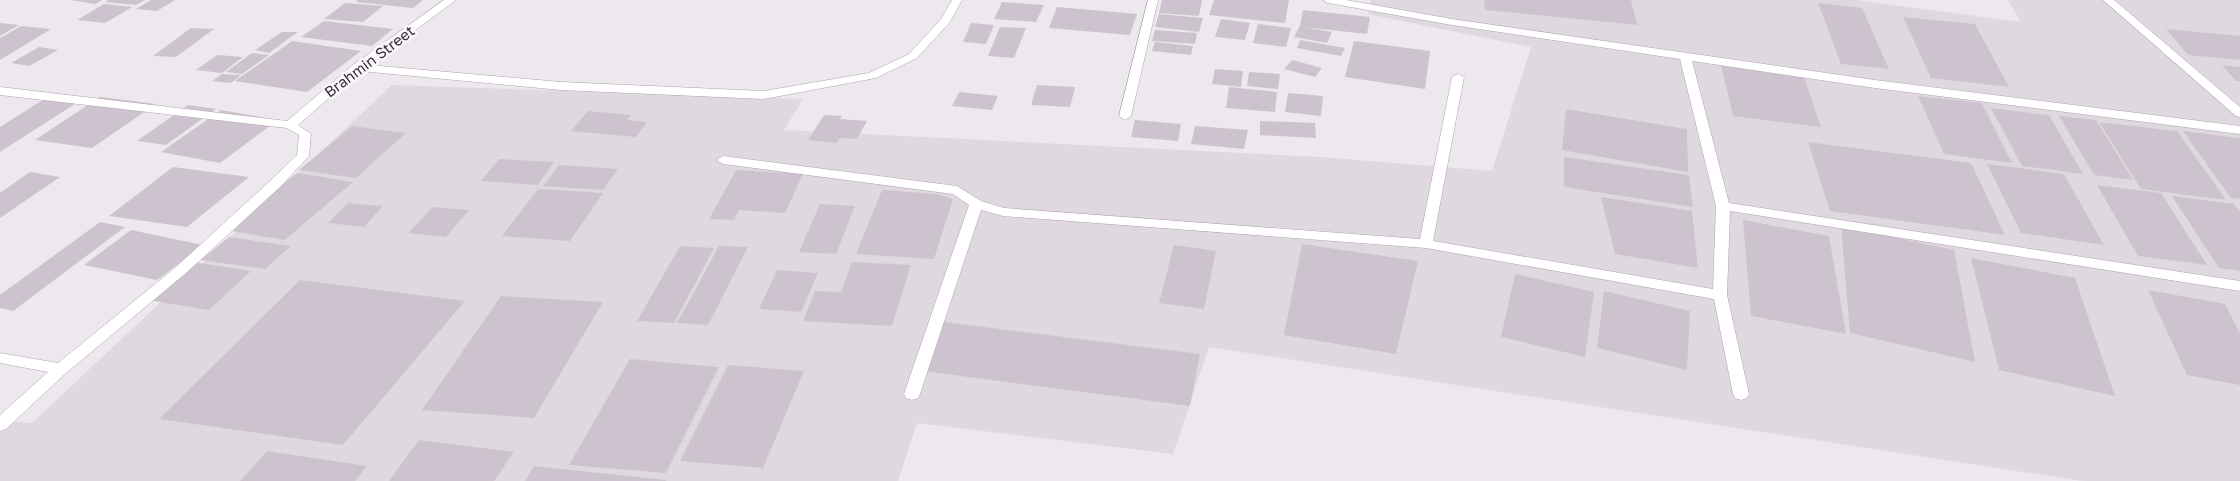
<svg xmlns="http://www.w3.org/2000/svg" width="2240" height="481" font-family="'Golos Text',sans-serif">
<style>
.built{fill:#e0d8e1}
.building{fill:#cdc3ce}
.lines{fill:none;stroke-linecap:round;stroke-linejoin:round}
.minor-casing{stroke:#aea2ae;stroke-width:1}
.minor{fill:#fff;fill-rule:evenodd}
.labels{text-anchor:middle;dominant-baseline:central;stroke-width:5;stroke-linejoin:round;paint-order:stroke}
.street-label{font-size:15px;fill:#3e273d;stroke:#faf7fa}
</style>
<rect width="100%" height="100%" fill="#ede7ee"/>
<!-- built -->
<path class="built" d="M 1371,0 L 1855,0 L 2021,22 L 2008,0 L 2240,0 L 2240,481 L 2082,481 L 1209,347 L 1173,454 L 917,423 L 898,481 L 0,481 L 0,421 L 32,423 L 392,85 L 803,99 L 784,130 L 1321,157 L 1492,171 L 1531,47 L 1368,14 Z"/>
<!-- building -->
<path class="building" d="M 70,0 L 102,0 L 95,4 Z
M 108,0 L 145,0 L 136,5 L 105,2 Z
M 151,0 L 175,0 L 157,11 L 136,9 Z
M 358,0 L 423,0 L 413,8 L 356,2 Z
M 1162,0 L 1202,0 L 1199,16 L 1159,13 Z
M 1214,0 L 1289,0 L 1285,23 L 1209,15 Z
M 1484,0 L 1631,0 L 1637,25 L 1485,10 Z
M 1002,2 L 1044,5 L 1036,22 L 994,19 Z
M 345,3 L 383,6 L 363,22 L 324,19 Z
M 1818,3 L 1862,8 L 1889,69 L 1841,64 Z
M 104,4 L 132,7 L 105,23 L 77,20 Z
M 1057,7 L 1137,14 L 1130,35 L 1049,28 Z
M 1303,10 L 1370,17 L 1367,34 L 1304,27 L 1332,32 L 1327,43 L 1294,37 L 1300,26 Z
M 1159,14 L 1203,18 L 1199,32 L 1155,27 Z
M 1903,17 L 1975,24 L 2009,87 L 1931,78 Z
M 1221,19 L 1250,23 L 1245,40 L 1215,37 Z
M 324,21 L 393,29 L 372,46 L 301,37 Z
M 0,23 L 19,25 L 0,36 Z
M 971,23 L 994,25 L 986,44 L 963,42 Z
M 1258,24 L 1291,28 L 1286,47 L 1253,43 Z
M 21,26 L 51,29 L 0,60 L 0,38 Z
M 1000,27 L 1026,28 L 1014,58 L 988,56 Z
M 191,28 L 214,29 L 176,57 L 153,56 Z
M 2166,29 L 2240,36 L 2240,60 L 2188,55 Z
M 1155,30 L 1197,33 L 1195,44 L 1152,41 Z
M 282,32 L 298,32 L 269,53 L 255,50 Z
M 1300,40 L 1345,48 L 1341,56 L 1297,48 Z
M 292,41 L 361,51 L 307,92 L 235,81 Z
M 1354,41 L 1430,51 L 1425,89 L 1345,77 Z
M 1155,42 L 1193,46 L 1191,55 L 1152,51 Z
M 39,47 L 58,50 L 29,66 L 11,63 Z
M 252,53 L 269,55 L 242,74 L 226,72 Z
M 217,55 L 243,57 L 222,73 L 196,70 Z
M 1292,60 L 1322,68 L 1315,77 L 1284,69 Z
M 1721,65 L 1803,74 L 1821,127 L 1733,116 Z
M 2222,65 L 2240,67 L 2240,81 L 2236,81 Z
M 1215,69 L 1243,71 L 1241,87 L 1212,84 Z
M 1249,72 L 1280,74 L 1278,89 L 1247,86 Z
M 222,74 L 241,75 L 231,83 L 212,81 Z
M 1037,85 L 1075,87 L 1070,107 L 1031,105 Z
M 1229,87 L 1277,92 L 1275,112 L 1226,108 Z
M 959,92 L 998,96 L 992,110 L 952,106 Z
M 1288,93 L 1323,96 L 1321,116 L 1285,112 Z
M 1918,96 L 1982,103 L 2012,163 L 1944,154 Z
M 100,97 L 156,104 L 92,148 L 35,140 Z
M 46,98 L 78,102 L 0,152 L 0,127 Z
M 188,105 L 216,109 L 166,145 L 137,141 Z
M 1991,108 L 2049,115 L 2083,174 L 2022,166 Z
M 1566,109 L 1687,129 L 1688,172 L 1562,150 Z
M 221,110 L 278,120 L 220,163 L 161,152 Z
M 588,111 L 631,115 L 627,120 L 647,122 L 636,137 L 571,131 Z
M 824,115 L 842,116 L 840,119 L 867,121 L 857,139 L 840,138 L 837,143 L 808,140 Z
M 2059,116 L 2096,120 L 2133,180 L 2094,175 Z
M 1135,120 L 1181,124 L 1178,141 L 1131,137 Z
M 1260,121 L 1315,123 L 1316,138 L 1260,135 Z
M 2099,122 L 2177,131 L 2226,200 L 2141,189 Z
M 352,126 L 406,133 L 356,178 L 299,170 Z
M 1195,126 L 1248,130 L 1244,149 L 1191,144 Z
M 2183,131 L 2240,138 L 2240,199 L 2231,198 Z
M 1808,142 L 1971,163 L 2005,235 L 1830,211 Z
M 1564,157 L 1689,175 L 1693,207 L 1564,187 Z
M 499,159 L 554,162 L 538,185 L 481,181 Z
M 1987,164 L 2064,174 L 2104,245 L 2021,233 Z
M 559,165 L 618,169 L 603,190 L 543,186 Z
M 173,167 L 249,177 L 187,227 L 109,216 Z
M 736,170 L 803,174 L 785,213 L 739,210 L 734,220 L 709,219 Z
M 30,172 L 60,177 L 0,218 L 0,193 Z
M 297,173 L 353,182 L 285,240 L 226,230 Z
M 2097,185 L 2161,193 L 2207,265 L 2138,256 Z
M 538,189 L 603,193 L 570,241 L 502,236 Z
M 882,190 L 937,194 L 953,199 L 934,259 L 856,254 Z
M 2172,196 L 2234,204 L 2240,212 L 2240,271 L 2219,268 Z
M 1601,197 L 1692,211 L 1698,268 L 1615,254 Z
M 348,203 L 383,206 L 364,227 L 328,223 Z
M 820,204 L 855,206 L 836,254 L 799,252 Z
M 433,207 L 469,210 L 446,237 L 408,233 Z
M 1743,220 L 1829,236 L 1846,334 L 1751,316 Z
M 100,222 L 125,227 L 13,311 L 0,308 L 0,295 Z
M 1841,226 L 1954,250 L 1975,362 L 1850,333 Z
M 131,230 L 203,245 L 157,280 L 84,265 Z
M 229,237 L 291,246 L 265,269 L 201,260 Z
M 1302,244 L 1418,261 L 1396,354 L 1284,335 Z
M 1174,245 L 1216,251 L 1204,309 L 1159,303 Z
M 680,246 L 714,248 L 674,323 L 637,321 Z
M 719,246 L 748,247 L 708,325 L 677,323 Z
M 1971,258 L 2075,278 L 2115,396 L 1999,370 Z
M 192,262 L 251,271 L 209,310 L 148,300 Z
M 852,262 L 911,265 L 892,326 L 803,321 L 815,291 L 841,292 Z
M 777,270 L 818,273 L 801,312 L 759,309 Z
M 1515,274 L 1594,292 L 1585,357 L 1501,337 Z
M 300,280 L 465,301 L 343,445 L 159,419 Z
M 2148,290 L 2225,304 L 2240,333 L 2240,385 L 2187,375 Z
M 1604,291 L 1690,311 L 1687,370 L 1597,348 Z
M 501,296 L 603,302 L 534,418 L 422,410 Z
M 944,322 L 1200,354 L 1190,406 L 923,371 Z
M 630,359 L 719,367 L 666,473 L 569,465 Z
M 728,365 L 804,371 L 763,468 L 680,461 Z
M 419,440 L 514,452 L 494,481 L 389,481 Z
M 267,451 L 367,466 L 355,481 L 240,481 Z
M 534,466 L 666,480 L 666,481 L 525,481 Z"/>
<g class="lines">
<!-- minor casing -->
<g class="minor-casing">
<path id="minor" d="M 444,0 L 456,0 L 368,65 L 561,82 L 764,91 L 869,73 L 909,54 L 941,19 L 952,0 L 962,0 L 950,22 L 917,58 L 876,78 L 764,99 L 561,90 L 360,71 L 298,125 L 311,134 L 309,156 L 280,187 L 186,273 L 66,373 L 6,429 L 0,431 L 0,415 L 48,372 L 0,363 L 0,353 L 58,363 L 176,267 L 270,181 L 297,155 L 299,135 L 287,128 L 0,95 L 0,87 L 287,121 L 353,65 Z
M 1148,0 L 1158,0 L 1131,116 L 1125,120 L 1119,116 Z
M 1323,0 L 1346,0 L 1452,19 L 1875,80 L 2240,126 L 2240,134 L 1875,88 L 1692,61 L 1729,203 L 2240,281 L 2240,291 L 1730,211 L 1727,295 L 1749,394 L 1747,398 L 1741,400 L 1735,398 L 1733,394 L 1714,299 L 1426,248 L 1003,216 L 981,210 L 920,394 L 918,398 L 912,400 L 906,398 L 904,394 L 969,205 L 953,194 L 723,164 L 717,160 L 723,156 L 957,186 L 981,201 L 1004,208 L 1420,239 L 1452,77 L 1458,74 L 1464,77 L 1433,241 L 1713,289 L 1716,206 L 1680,59 L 1452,25 L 1328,3 Z
M 2103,0 L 2114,0 L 2240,107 L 2240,117 L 2236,116 Z"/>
</g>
<!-- minor -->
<use href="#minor" class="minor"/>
</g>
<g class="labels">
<!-- street labels -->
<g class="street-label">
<text transform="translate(369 61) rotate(-37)">Brahmin Street</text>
</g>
</g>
</svg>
